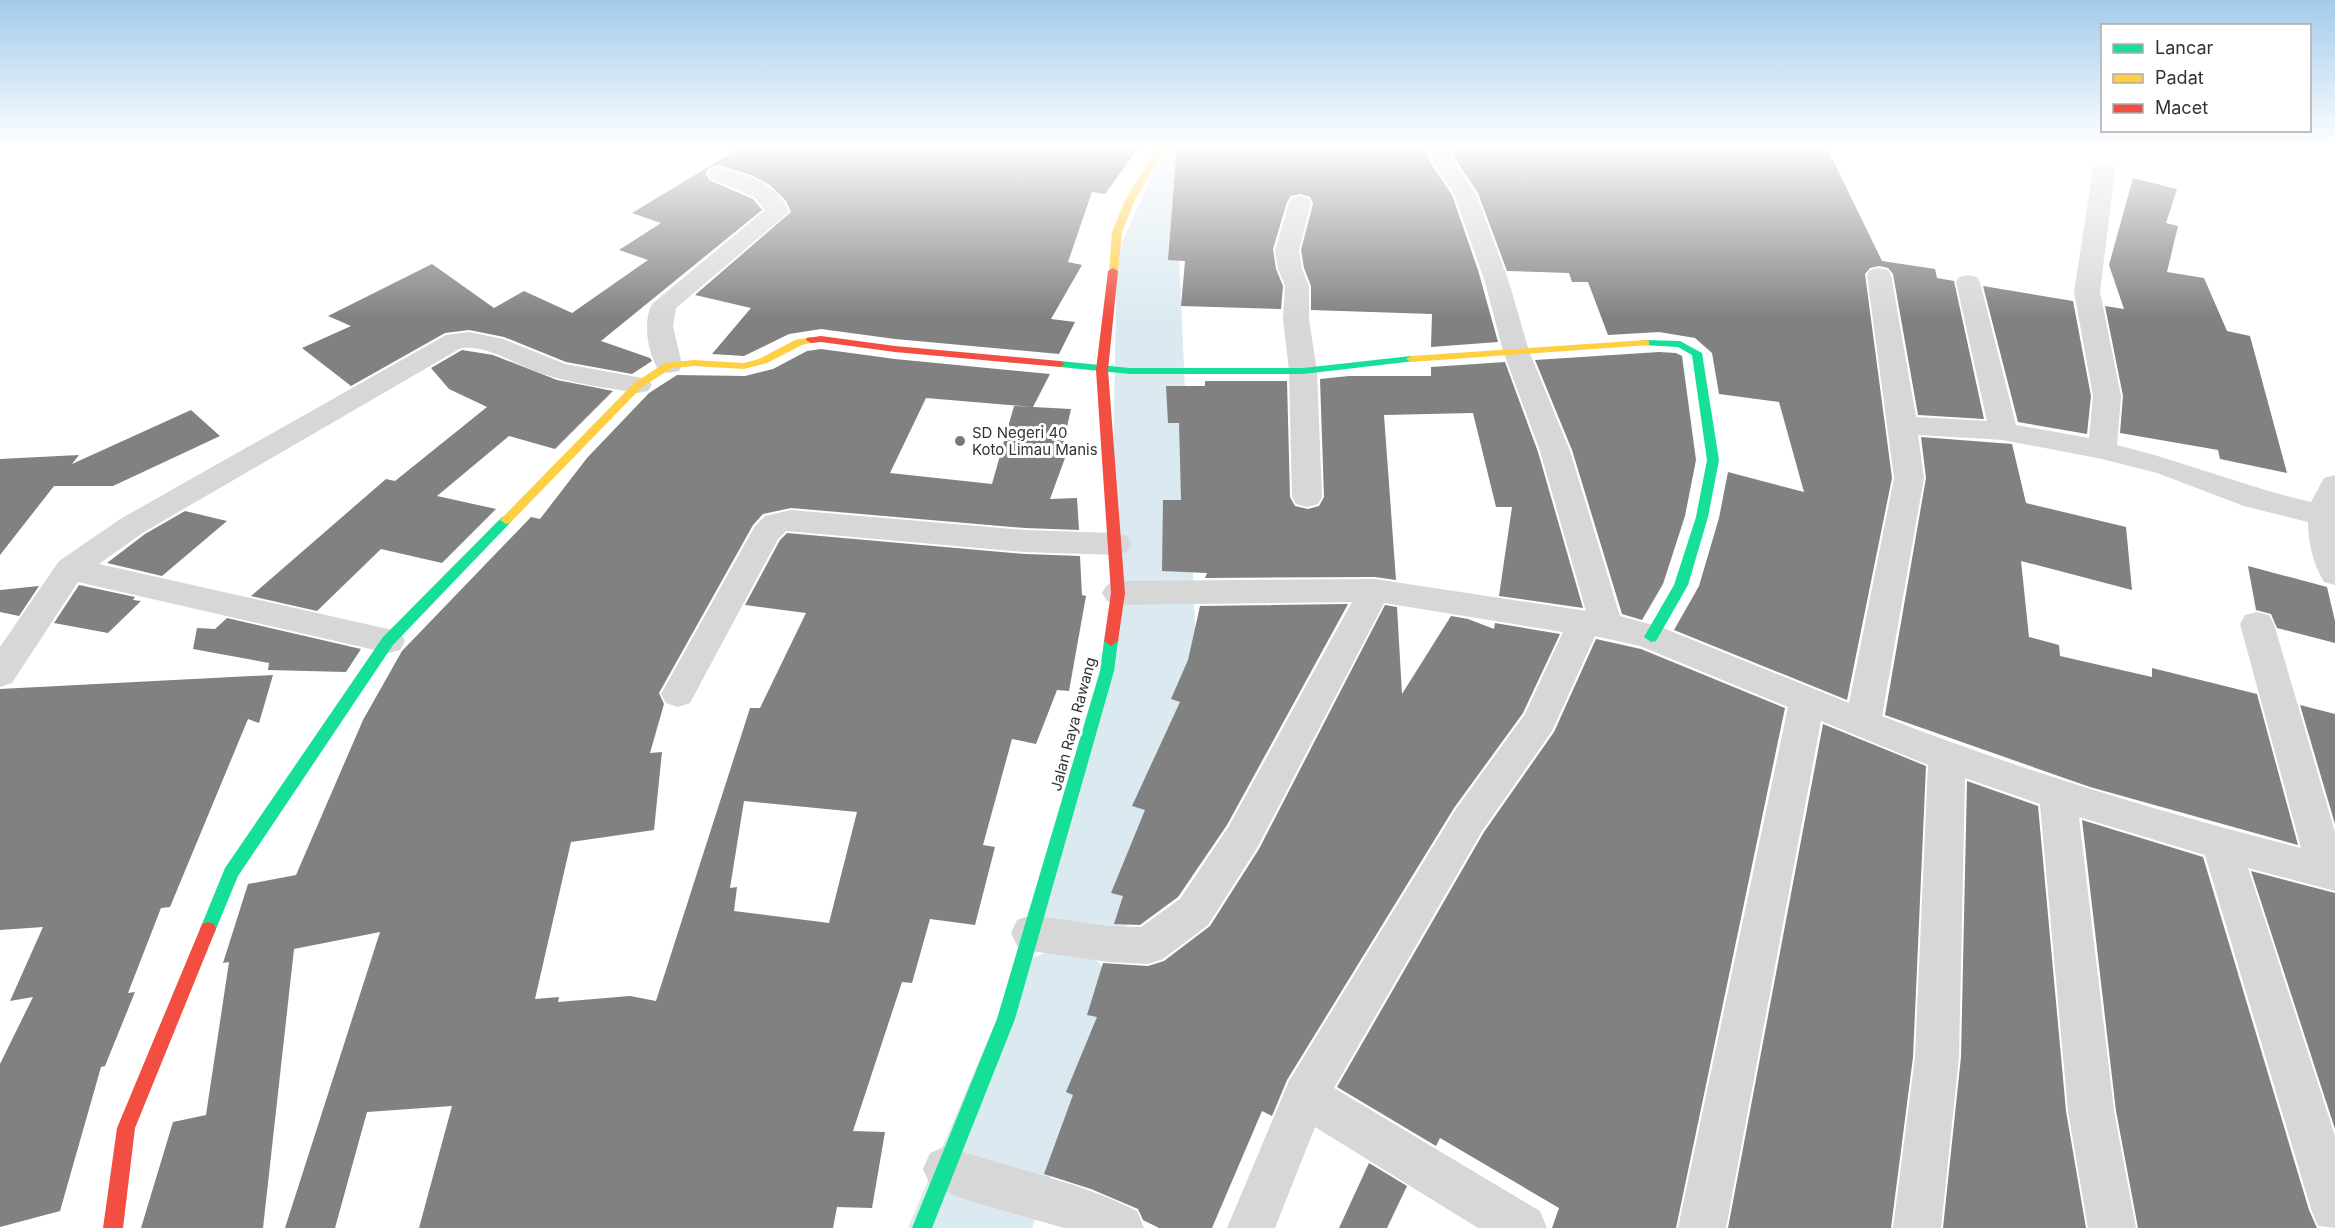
<svg xmlns="http://www.w3.org/2000/svg" width="2335" height="1228" font-family="Inter,sans-serif">
<style>
.lines{fill:none;stroke-linecap:round;stroke-linejoin:round}
.river{fill:#dbeaf1;fill-rule:evenodd}
.building{fill:#818181;fill-rule:evenodd}
.street{fill:#d7d7d7;fill-rule:evenodd}
.fast{fill:#16e098;fill-rule:evenodd}
.slow{fill:#ffcf43;fill-rule:evenodd}
.jam{fill:#f24e42;fill-rule:evenodd}
.poi-dot{fill:#7a7a7a;stroke:#fff;stroke-width:2}
.labels{text-anchor:middle;dominant-baseline:central;stroke-width:6;stroke-linejoin:round;paint-order:stroke}
.poi-label{font-size:15px;fill:#333;stroke:#fff;text-anchor:start}
.street-label{font-size:15px;fill:#333;stroke:#fff}
</style>
<rect width="100%" height="100%" fill="#fff"/>
<g class="lines">
<!-- river -->
<path class="river" d="M 1166,146 L 1222,146 L 1179,253 L 1197,666 L 1132,914 L 1117,947 L 1087,957 L 1099,962 L 1115,998 L 1032,1228 L 908,1228 L 1021,962 L 1053,950 L 1043,947 L 1028,914 L 1109,666 L 1117,253 Z"/>
</g>
<!-- building -->
<path class="building" d="M 743,146 L 1140,146 L 1105,194 L 1092,192 L 1068,262 L 1082,265 L 1051,319 L 1075,322 L 1059,354 L 895,339 L 821,329 L 789,334 L 744,356 L 712,354 L 751,308 L 695,295 L 791,212 L 786,201 L 770,185 L 751,175 L 718,165 L 709,168 L 706,173 L 709,180 L 753,199 L 762,210 L 601,341 L 650,358 L 652,361 L 632,374 L 566,362 L 504,337 L 469,330 L 445,333 L 351,386 L 302,348 L 351,326 L 328,316 L 432,264 L 494,308 L 524,291 L 572,313 L 648,260 L 619,250 L 661,223 L 632,213 Z
M 1177,146 L 1294,146 L 1360,150 L 1359,146 L 1425,146 L 1430,162 L 1452,195 L 1478,270 L 1498,342 L 1431,347 L 1432,314 L 1311,310 L 1311,286 L 1304,268 L 1301,250 L 1313,204 L 1310,197 L 1301,194 L 1291,196 L 1287,202 L 1273,249 L 1276,269 L 1283,286 L 1281,309 L 1181,306 L 1185,261 L 1168,260 Z
M 1451,146 L 1621,146 L 1696,150 L 1696,146 L 1826,146 L 1882,261 L 1935,269 L 1937,278 L 1954,281 L 1984,419 L 1918,415 L 1893,274 L 1888,268 L 1879,266 L 1870,268 L 1865,274 L 1892,478 L 1847,700 L 1674,630 L 1699,586 L 1719,518 L 1728,472 L 1804,492 L 1779,402 L 1719,394 L 1712,353 L 1695,338 L 1659,332 L 1608,335 L 1588,282 L 1572,282 L 1569,273 L 1507,271 L 1478,193 L 1456,160 Z
M 2133,178 L 2177,189 L 2166,223 L 2178,226 L 2167,272 L 2204,278 L 2227,331 L 2250,336 L 2287,473 L 2220,459 L 2218,450 L 2120,433 L 2123,396 L 2105,306 L 2124,309 L 2109,265 Z
M 1983,286 L 2073,301 L 2091,396 L 2087,434 L 2018,422 Z
M 821,349 L 895,359 L 1050,374 L 1033,407 L 1071,409 L 1060,458 L 1065,458 L 1050,499 L 1077,498 L 1079,530 L 1025,528 L 791,508 L 763,514 L 753,525 L 659,693 L 664,704 L 650,753 L 662,752 L 654,830 L 571,842 L 535,999 L 559,997 L 558,1002 L 630,996 L 656,1001 L 750,708 L 760,708 L 806,613 L 745,605 L 780,540 L 787,533 L 1025,554 L 1080,556 L 1082,595 L 1086,596 L 1069,691 L 1057,690 L 1036,744 L 1012,739 L 983,845 L 995,847 L 975,925 L 930,919 L 912,983 L 902,982 L 853,1131 L 885,1132 L 872,1208 L 837,1207 L 833,1228 L 419,1228 L 452,1106 L 367,1112 L 335,1228 L 285,1228 L 380,932 L 294,949 L 263,1228 L 141,1228 L 173,1122 L 206,1115 L 229,962 L 223,963 L 248,884 L 296,875 L 363,720 L 402,651 L 531,517 L 540,519 L 587,458 L 649,393 L 677,375 L 745,376 L 773,369 L 807,351 ZM 926,398 L 1033,407 L 1014,406 L 992,484 L 890,473 ZM 744,801 L 857,812 L 829,923 L 734,911 L 737,887 L 730,888 Z
M 462,350 L 493,355 L 557,380 L 613,391 L 555,449 L 509,436 L 437,496 L 496,509 L 442,563 L 381,549 L 317,611 L 251,596 L 386,479 L 395,481 L 487,407 L 449,389 L 431,368 Z
M 1659,352 L 1676,353 L 1682,356 L 1696,460 L 1685,516 L 1663,584 L 1642,620 L 1622,614 L 1572,450 L 1535,360 Z
M 1505,362 L 1538,452 L 1583,608 L 1499,596 L 1512,507 L 1496,507 L 1473,413 L 1384,415 L 1396,580 L 1375,577 L 1205,578 L 1207,573 L 1162,571 L 1163,500 L 1181,500 L 1179,423 L 1168,423 L 1166,386 L 1205,386 L 1205,381 L 1287,381 L 1290,497 L 1295,506 L 1308,509 L 1319,506 L 1324,497 L 1320,379 L 1349,376 L 1431,376 L 1431,367 Z
M 191,410 L 220,436 L 113,486 L 54,486 L 0,555 L 0,459 L 79,455 L 72,464 Z
M 1921,437 L 2012,444 L 2026,503 L 2126,527 L 2132,590 L 2021,561 L 2029,637 L 2059,645 L 2060,656 L 2152,677 L 2152,668 L 2257,694 L 2298,845 L 2090,787 L 1885,715 L 1926,478 Z
M 185,511 L 227,521 L 162,576 L 107,563 L 145,534 Z
M 2248,566 L 2327,587 L 2335,621 L 2335,643 L 2277,628 L 2271,614 L 2256,610 Z
M 79,585 L 135,597 L 133,600 L 141,601 L 108,633 L 54,623 Z
M 39,586 L 19,616 L 0,612 L 0,590 Z
M 1348,604 L 1227,825 L 1178,897 L 1140,925 L 1114,924 L 1123,896 L 1111,893 L 1145,810 L 1132,806 L 1180,702 L 1171,699 L 1188,660 L 1200,606 Z
M 1385,605 L 1397,607 L 1402,694 L 1451,616 L 1468,619 L 1494,629 L 1495,623 L 1560,634 L 1523,713 L 1454,808 L 1287,1080 L 1272,1116 L 1262,1111 L 1212,1228 L 1159,1228 L 1143,1220 L 1138,1209 L 1091,1189 L 1044,1174 L 1073,1095 L 1066,1092 L 1097,1017 L 1087,1015 L 1103,963 L 1148,966 L 1164,961 L 1210,926 L 1259,849 Z
M 227,618 L 361,649 L 346,672 L 268,670 L 269,663 L 193,649 L 197,628 L 215,629 Z
M 1596,639 L 1641,649 L 1785,708 L 1676,1228 L 1552,1228 L 1559,1208 L 1440,1138 L 1436,1146 L 1337,1087 L 1484,832 L 1554,732 Z
M 273,675 L 259,723 L 248,719 L 170,907 L 161,908 L 128,993 L 135,992 L 105,1066 L 101,1067 L 60,1211 L 0,1227 L 0,1064 L 33,997 L 10,1001 L 43,927 L 0,930 L 0,689 Z
M 2300,705 L 2335,714 L 2335,824 Z
M 1823,724 L 1926,766 L 1913,1057 L 1891,1228 L 1728,1228 Z
M 1967,781 L 2038,806 L 2066,1111 L 2086,1228 L 1943,1228 L 1961,1057 Z
M 2082,820 L 2203,857 L 2309,1210 L 2317,1228 L 2138,1228 L 2116,1111 Z
M 2251,871 L 2335,893 L 2335,1129 Z
M 1369,1163 L 1407,1186 L 1387,1228 L 1339,1228 Z"/>
<g class="lines">
<!-- street -->
<path class="street" d="M 1427,146 L 1449,146 L 1454,161 L 1476,194 L 1509,282 L 1529,351 L 1570,451 L 1620,616 L 1663,628 L 1849,703 L 1894,478 L 1867,275 L 1870,270 L 1879,268 L 1888,270 L 1891,275 L 1916,417 L 1987,421 L 1956,282 L 1959,277 L 1968,275 L 1977,277 L 1980,282 L 2016,425 L 2089,438 L 2093,396 L 2074,292 L 2093,170 L 2096,165 L 2112,165 L 2115,170 L 2100,292 L 2121,396 L 2117,445 C 2183,461 2245,487 2311,502 L 2324,478 L 2335,475 L 2335,585 L 2324,582 C 2313,564 2308,542 2308,522 L 2244,506 L 2157,473 L 2102,459 L 2003,440 L 1918,435 L 1924,478 L 1882,716 C 2019,770 2159,812 2301,848 L 2240,624 L 2245,615 L 2257,612 L 2269,615 L 2274,624 L 2335,832 L 2335,891 L 2248,868 L 2335,1136 L 2335,1228 L 2318,1226 L 2311,1209 L 2205,855 L 2079,817 L 2114,1111 L 2136,1228 L 2088,1228 L 2068,1111 L 2040,804 L 1965,778 L 1959,1057 L 1941,1228 L 1893,1228 L 1915,1057 L 1928,765 L 1821,721 L 1726,1228 L 1678,1228 L 1788,707 L 1640,646 L 1595,636 L 1552,731 L 1482,831 L 1334,1088 L 1540,1211 L 1547,1228 L 1478,1228 L 1315,1127 L 1275,1228 L 1227,1228 L 1289,1081 L 1456,809 L 1525,714 L 1563,632 L 1384,603 L 1257,848 L 1208,925 L 1163,959 L 1148,964 L 1108,962 L 1031,951 L 1017,946 L 1011,933 L 1017,920 L 1031,915 L 1108,926 L 1141,927 L 1180,899 L 1229,826 L 1352,602 L 1118,605 L 1107,601 L 1102,593 L 1107,585 L 1118,581 L 1375,579 L 1586,611 L 1540,451 L 1503,351 L 1485,282 L 1454,194 L 1432,161 Z
M 719,167 C 746,174 778,184 789,212 L 676,308 L 673,326 L 682,365 L 679,371 L 669,373 L 659,371 C 648,353 642,323 652,304 L 765,210 L 754,197 L 711,179 L 708,174 L 711,169 Z
M 1300,196 L 1308,198 L 1311,203 L 1299,250 L 1302,269 L 1309,286 L 1309,319 L 1317,371 L 1322,497 L 1318,504 L 1307,507 L 1296,504 L 1292,497 L 1289,371 L 1283,319 L 1285,286 L 1278,269 L 1275,250 L 1289,203 L 1292,198 Z
M 469,332 L 503,339 L 565,364 L 648,379 L 652,385 L 648,391 L 638,393 C 607,388 576,384 546,375 C 518,367 492,345 461,348 L 144,532 L 99,564 L 388,629 L 400,632 L 405,641 L 400,650 L 388,653 L 78,582 L 12,683 L 0,687 L 0,647 L 59,561 L 122,518 L 446,335 Z
M 791,510 L 1025,530 L 1116,533 L 1127,536 L 1132,544 L 1127,552 L 1116,555 L 1025,552 L 786,531 L 778,539 L 690,703 L 678,707 L 666,703 L 661,694 L 755,526 L 765,516 Z
M 946,1146 C 1010,1169 1076,1180 1137,1211 L 1144,1228 L 1064,1228 L 967,1200 L 930,1185 L 923,1169 L 930,1153 Z"/>
<!-- fast -->
<path class="fast" d="M 1645,340 L 1680,341 L 1702,353 L 1719,460 L 1708,517 L 1688,585 L 1656,641 L 1651,642 L 1644,637 L 1674,585 L 1696,517 L 1707,460 L 1692,355 L 1678,347 L 1641,345 L 1641,341 Z
M 1411,356 L 1415,357 L 1415,361 L 1303,374 L 1130,374 L 1060,367 L 1055,364 L 1060,361 L 1130,368 L 1303,368 Z
M 506,516 L 512,520 L 510,523 L 393,645 L 238,876 L 214,934 L 208,936 L 202,934 L 200,929 L 225,868 L 383,637 L 502,517 Z
M 1111,636 L 1118,641 L 1114,671 L 1015,1019 L 932,1228 L 912,1228 L 997,1019 L 1100,671 L 1104,641 Z"/>
<!-- slow -->
<path class="slow" d="M 1159,146 L 1167,146 L 1135,200 L 1122,232 L 1118,271 L 1113,274 L 1109,273 L 1112,232 L 1125,200 Z
M 811,337 L 815,338 L 815,342 L 802,345 L 767,363 L 744,369 L 694,366 L 672,368 L 642,387 L 510,523 L 506,524 L 500,520 L 634,383 L 665,363 L 694,360 L 744,363 L 759,359 L 795,340 Z
M 1645,340 L 1649,341 L 1649,345 L 1411,362 L 1406,359 L 1411,356 Z"/>
<!-- jam -->
<path class="jam" d="M 1113,268 L 1118,271 L 1108,370 L 1125,593 L 1118,641 L 1111,646 L 1104,641 L 1111,593 L 1096,370 L 1108,271 Z
M 821,336 L 895,346 L 1060,361 L 1065,364 L 1060,367 L 895,352 L 821,342 L 811,343 L 806,340 L 807,338 Z
M 208,922 L 214,924 L 216,929 L 135,1128 L 123,1228 L 103,1228 L 117,1128 L 200,929 L 202,924 Z"/>
</g>
<!-- sky -->
<linearGradient id="sky" x2="0" y2="1"><stop stop-color="#a3caec"/><stop offset="0.46" stop-color="#fff"/><stop offset="1" stop-color="#fff" stop-opacity="0"/></linearGradient>
<rect width="2335" height="318" fill="url(#sky)"/>
<!-- markers -->
<circle class="poi-dot" cx="960" cy="441" r="6"/>
<g class="labels">
<!-- poi labels -->
<g class="poi-label">
<text x="972" y="432">SD Negeri 40<tspan x="972" dy="17">Koto Limau Manis</tspan></text>
</g>
<!-- street labels -->
<g class="street-label">
<text transform="translate(1073 724) rotate(-75)">Jalan Raya Rawang</text>
</g>
</g>
<!-- legend -->
<rect x="2101" y="24" width="210" height="108" fill="#ffffff" stroke="#adadad" stroke-width="1.5"/>
<rect x="2113" y="44" width="30" height="9" fill="#16e098" stroke="#adadad" stroke-width="1.5"/>
<text x="2155" y="54" font-size="18" fill="#333333">Lancar</text>
<rect x="2113" y="74" width="30" height="9" fill="#ffcf43" stroke="#adadad" stroke-width="1.5"/>
<text x="2155" y="84" font-size="18" fill="#333333">Padat</text>
<rect x="2113" y="104" width="30" height="9" fill="#f24e42" stroke="#adadad" stroke-width="1.5"/>
<text x="2155" y="114" font-size="18" fill="#333333">Macet</text>
</svg>
